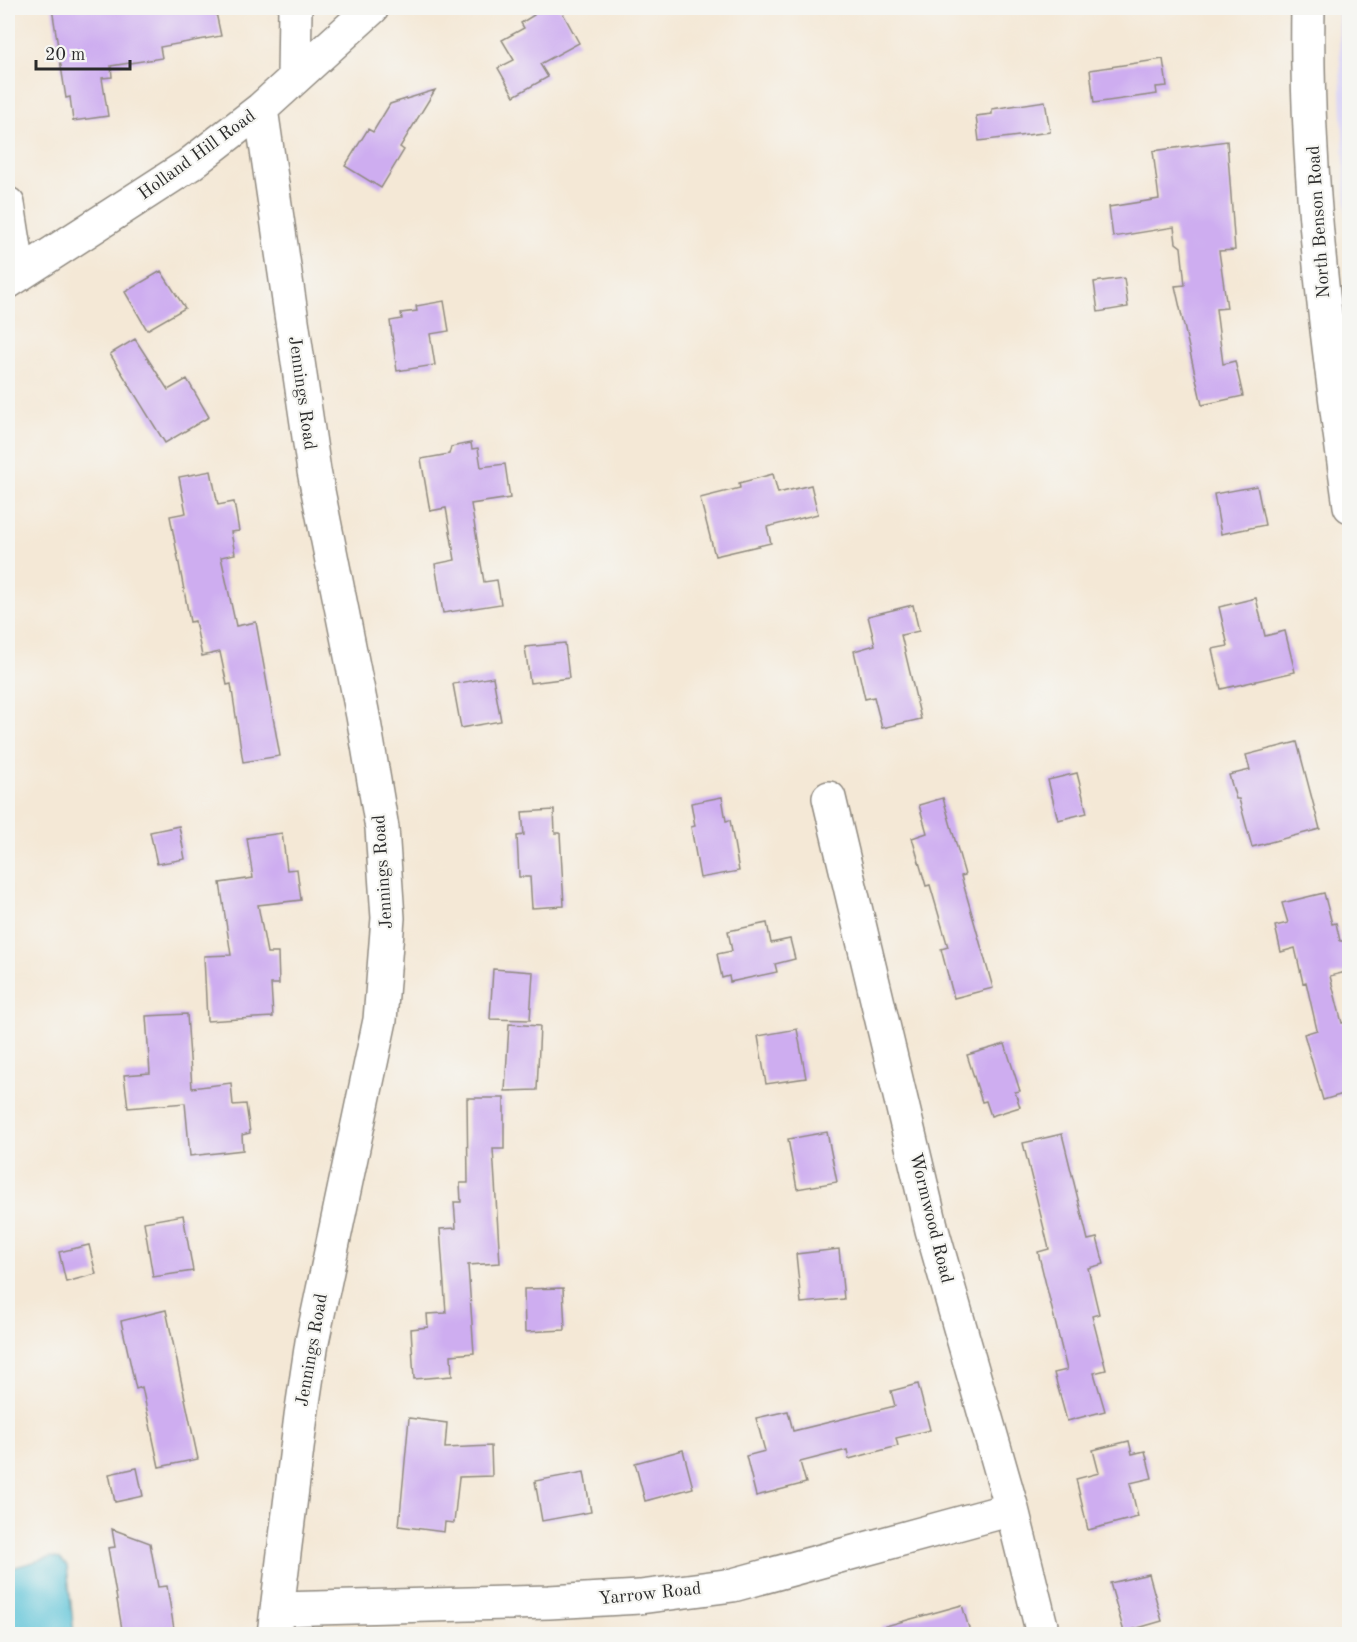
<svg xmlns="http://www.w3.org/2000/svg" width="1357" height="1642" font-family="'Old Standard TT',serif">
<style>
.built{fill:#dcd6f6}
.water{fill:#5bc3d8;stroke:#437782;stroke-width:1.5}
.building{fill:#ceadf0}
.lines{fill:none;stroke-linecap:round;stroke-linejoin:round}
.street-casing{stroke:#908a80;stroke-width:36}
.secondary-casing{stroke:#908a80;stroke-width:36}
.street{stroke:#fff;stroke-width:33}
.secondary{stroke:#fff;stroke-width:33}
.labels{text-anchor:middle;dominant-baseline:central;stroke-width:4.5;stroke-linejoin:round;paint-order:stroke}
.street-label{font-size:18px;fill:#2b2b2b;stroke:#f6f6f2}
</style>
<rect width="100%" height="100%" fill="#f6f6f2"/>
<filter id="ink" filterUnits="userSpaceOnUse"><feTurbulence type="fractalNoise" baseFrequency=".0167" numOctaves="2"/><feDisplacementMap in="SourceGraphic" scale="12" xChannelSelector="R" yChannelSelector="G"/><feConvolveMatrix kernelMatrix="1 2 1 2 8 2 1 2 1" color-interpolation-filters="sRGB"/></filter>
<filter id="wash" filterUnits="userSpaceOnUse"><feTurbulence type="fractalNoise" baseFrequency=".008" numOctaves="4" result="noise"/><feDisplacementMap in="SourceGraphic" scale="24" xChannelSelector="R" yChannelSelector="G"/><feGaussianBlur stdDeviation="1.35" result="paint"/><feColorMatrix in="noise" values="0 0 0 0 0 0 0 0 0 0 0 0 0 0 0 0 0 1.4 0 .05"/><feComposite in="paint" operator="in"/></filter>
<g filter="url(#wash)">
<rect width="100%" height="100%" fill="#f4e8d6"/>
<!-- built -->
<path class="built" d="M 1338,8 L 1350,8 L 1349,295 L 1338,13 Z"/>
<!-- water -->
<path class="water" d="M 51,1557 L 60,1559 L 67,1566 L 74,1634 L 8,1634 L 8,1569 Z"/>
<g id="blocks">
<!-- building -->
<path class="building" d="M 52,8 L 215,8 L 221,36 L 160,47 L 162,58 L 111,66 L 112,77 L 102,78 L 108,116 L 73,121 L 70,97 L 66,98 Z
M 530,8 L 560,8 L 579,43 L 540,64 L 548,77 L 514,96 L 498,68 L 514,60 L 502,40 L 524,28 L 521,23 L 534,15 Z
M 1163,59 L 1167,86 L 1156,87 L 1157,94 L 1094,103 L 1090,70 Z
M 435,90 L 400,147 L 404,150 L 381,188 L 345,166 L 368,129 L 373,132 L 390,104 Z
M 1045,101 L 1050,132 L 979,141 L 976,116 L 992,114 L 992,109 Z
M 1227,141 L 1235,250 L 1219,251 L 1227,308 L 1216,309 L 1223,364 L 1235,361 L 1243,396 L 1202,405 L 1175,286 L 1185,285 L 1181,247 L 1176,243 L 1174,227 L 1113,237 L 1109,207 L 1159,199 L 1153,151 Z
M 161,271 L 185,308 L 147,330 L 125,292 Z
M 1124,278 L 1128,307 L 1098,312 L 1094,282 Z
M 444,301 L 449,331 L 430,334 L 435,365 L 397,371 L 390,321 L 402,319 L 401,313 L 417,311 L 416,306 Z
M 135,339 L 168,390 L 187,379 L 209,417 L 165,443 L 110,354 Z
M 471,443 L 472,449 L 478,448 L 481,467 L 505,464 L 510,498 L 471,504 L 484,582 L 497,580 L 501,604 L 443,613 L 435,564 L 455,560 L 446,508 L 430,511 L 421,459 L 449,454 L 451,447 Z
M 211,471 L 218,505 L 234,502 L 239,531 L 231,532 L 235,554 L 221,557 L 236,626 L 256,622 L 280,756 L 243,762 L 231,684 L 227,685 L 220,652 L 202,656 L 195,621 L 190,622 L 170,516 L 186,513 L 179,477 Z
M 773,474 L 778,493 L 811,485 L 818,514 L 767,527 L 771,543 L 715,556 L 700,498 L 740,488 L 739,483 Z
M 1257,486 L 1265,525 L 1221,534 L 1214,494 Z
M 1256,598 L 1265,636 L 1285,631 L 1295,672 L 1221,689 L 1212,649 L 1228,646 L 1219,607 Z
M 913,605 L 919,631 L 901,635 L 921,719 L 882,728 L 874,697 L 865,699 L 854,651 L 875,645 L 868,616 Z
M 565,643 L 569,678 L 530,683 L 525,647 Z
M 493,677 L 501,721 L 461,728 L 453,684 Z
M 1297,742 L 1320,829 L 1252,847 L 1239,799 L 1236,799 L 1229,775 L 1250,770 L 1246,755 Z
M 1077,773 L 1087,813 L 1058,820 L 1048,780 Z
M 722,797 L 726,821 L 730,820 L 739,871 L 700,878 L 691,827 L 695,826 L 691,803 Z
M 943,798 L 965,875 L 961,876 L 993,988 L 954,998 L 941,949 L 948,947 L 930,885 L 926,886 L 912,838 L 927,833 L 919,805 Z
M 554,810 L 555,833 L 560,833 L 564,906 L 532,908 L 530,877 L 519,877 L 517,836 L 524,835 L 522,812 Z
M 179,826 L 185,859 L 157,864 L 150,832 Z
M 282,833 L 287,870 L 297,869 L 301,900 L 258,905 L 267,953 L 278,953 L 279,984 L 271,984 L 273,1017 L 207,1021 L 204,956 L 231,955 L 220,883 L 253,878 L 247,838 Z
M 1324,893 L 1332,924 L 1336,923 L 1340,941 L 1344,941 L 1350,962 L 1350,971 L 1330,976 L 1342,1023 L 1350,1021 L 1350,1092 L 1323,1100 L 1304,1034 L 1317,1030 L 1306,982 L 1303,983 L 1295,948 L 1281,952 L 1275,926 L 1288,923 L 1282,903 Z
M 767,923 L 771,943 L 790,939 L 795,959 L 775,964 L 777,972 L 730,982 L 729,976 L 722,978 L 717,954 L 732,951 L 728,931 Z
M 493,969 L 533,972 L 530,1020 L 490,1019 Z
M 187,1014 L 192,1088 L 231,1083 L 233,1105 L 246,1104 L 250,1133 L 242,1135 L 243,1150 L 190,1156 L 185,1103 L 128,1108 L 124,1075 L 150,1073 L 146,1016 Z
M 509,1024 L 540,1026 L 537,1090 L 505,1091 Z
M 797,1029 L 806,1078 L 766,1084 L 758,1036 Z
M 1005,1044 L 1020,1091 L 1015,1092 L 1020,1107 L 991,1116 L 986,1101 L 982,1102 L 967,1055 Z
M 467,1098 L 504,1098 L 504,1149 L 493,1149 L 500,1263 L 468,1265 L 474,1353 L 451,1355 L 452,1376 L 414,1379 L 411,1329 L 428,1327 L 427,1314 L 446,1313 L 440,1229 L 456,1228 L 454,1202 L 461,1202 L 460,1183 L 468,1183 Z
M 827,1132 L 837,1182 L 797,1189 L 788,1139 Z
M 1062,1134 L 1088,1240 L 1097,1238 L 1104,1264 L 1088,1268 L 1099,1314 L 1092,1316 L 1106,1370 L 1094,1373 L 1105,1411 L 1067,1421 L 1054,1373 L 1067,1370 L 1038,1252 L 1049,1249 L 1023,1143 Z
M 183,1215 L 193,1271 L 153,1277 L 144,1222 Z
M 89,1245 L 96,1274 L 66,1282 L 59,1252 Z
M 839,1249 L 844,1299 L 801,1303 L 796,1254 Z
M 563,1288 L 565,1330 L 525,1332 L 524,1289 Z
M 166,1310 L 198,1459 L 159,1467 L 142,1387 L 136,1389 L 121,1321 Z
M 918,1384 L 930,1430 L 896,1438 L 898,1446 L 849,1459 L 847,1450 L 800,1462 L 806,1483 L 756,1496 L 746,1456 L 765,1451 L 756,1418 L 788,1411 L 793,1431 L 895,1406 L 891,1391 Z
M 409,1418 L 447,1423 L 445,1448 L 491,1446 L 492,1476 L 459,1477 L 454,1523 L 445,1522 L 444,1532 L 399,1526 Z
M 1129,1441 L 1132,1454 L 1145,1451 L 1152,1478 L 1130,1483 L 1138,1517 L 1088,1530 L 1076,1479 L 1099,1473 L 1093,1450 Z
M 683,1450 L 693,1488 L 645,1501 L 635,1463 Z
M 137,1468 L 143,1496 L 115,1502 L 109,1474 Z
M 584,1472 L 591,1512 L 542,1521 L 535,1481 Z
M 112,1529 L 150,1543 L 158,1587 L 167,1586 L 175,1635 L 123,1635 L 108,1548 L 115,1547 Z
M 1149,1574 L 1162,1621 L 1124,1632 L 1110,1583 Z
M 962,1605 L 971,1635 L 883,1635 L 882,1627 Z"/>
</g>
</g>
<g filter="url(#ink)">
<use href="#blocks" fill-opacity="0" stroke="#908a80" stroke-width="1.5"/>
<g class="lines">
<!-- street casing -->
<g class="street-casing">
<path id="street" d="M 294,78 L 295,8
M 261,109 L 314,471 L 363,716 L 382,828 L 388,918 L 380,1020 L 312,1342 L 301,1416 L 274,1634
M 8,204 L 19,274
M 8,282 L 189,165 L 261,109 L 372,8
M 829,798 L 932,1230 L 1012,1509 L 1043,1634
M 278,1609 L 549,1602 L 640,1597 L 733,1585 L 1012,1509"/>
</g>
<!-- secondary casing -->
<g class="secondary-casing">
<path id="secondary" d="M 1308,8 C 1305,173 1327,343 1350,506"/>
</g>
<!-- street -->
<use href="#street" class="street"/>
<!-- secondary -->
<use href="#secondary" class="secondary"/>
</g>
</g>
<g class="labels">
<!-- street labels -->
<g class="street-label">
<text transform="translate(197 155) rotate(-36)">Holland Hill Road</text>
<text transform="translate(1319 222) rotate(-94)">North Benson Road</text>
<text transform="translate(302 393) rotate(82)">Jennings Road</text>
<text transform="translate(383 872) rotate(-94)">Jennings Road</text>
<text transform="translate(931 1218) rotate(76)">Wormwood Road</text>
<text transform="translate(312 1350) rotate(-80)">Jennings Road</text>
<text transform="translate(650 1594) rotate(-6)">Yarrow Road</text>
</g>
</g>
<!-- margin -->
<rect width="1357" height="1642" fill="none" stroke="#f6f6f2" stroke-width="30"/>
<!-- scale -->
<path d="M36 60v9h94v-9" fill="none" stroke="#2b2b2b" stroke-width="3"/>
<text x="45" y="60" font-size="18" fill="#2b2b2b" stroke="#f6f6f2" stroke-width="4.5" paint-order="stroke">20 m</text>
</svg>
